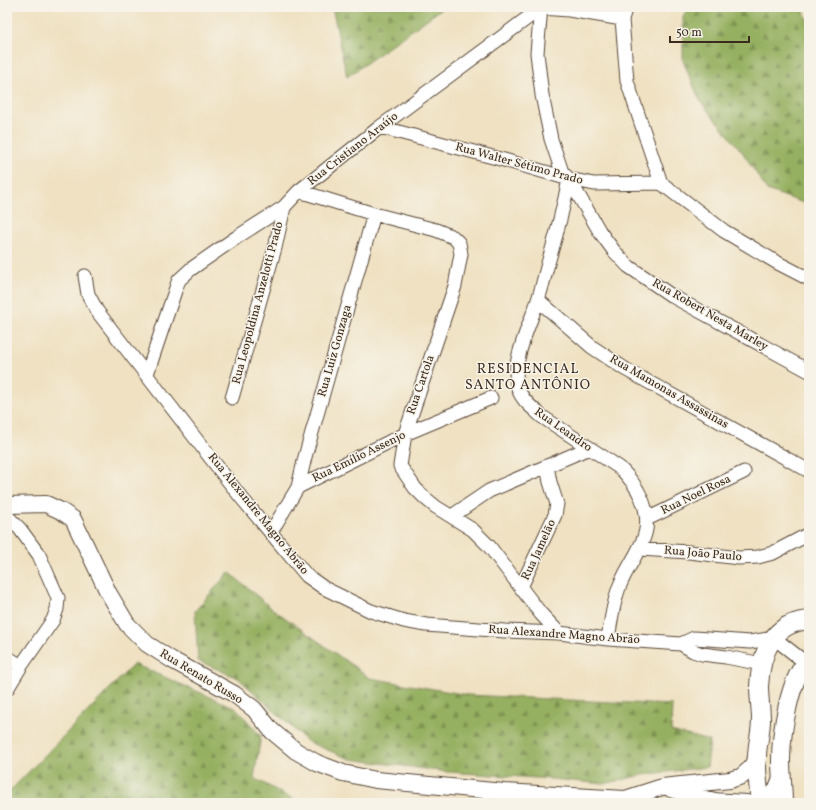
<svg xmlns="http://www.w3.org/2000/svg" width="816" height="810" font-family="Vollkorn,serif">
<style>
.forest{fill:url(#forest-firs);stroke:#686d40}
.lines{fill:none;stroke-linecap:round;stroke-linejoin:round}
.minor-casing{stroke:#564536;stroke-width:15}
.tertiary-casing{stroke:#564536;stroke-width:18}
.secondary-casing{stroke:#564536;stroke-width:20}
.minor{stroke:#fff;stroke-width:13}
.tertiary{stroke:#fff;stroke-width:16}
.secondary{stroke:#fff;stroke-width:18}
.labels{text-anchor:middle;dominant-baseline:central;stroke-width:3;stroke-linejoin:round;paint-order:stroke}
.street-label{font-size:12px;fill:#3b2a1e;stroke:#f7f3e8}
.quarter-label{font-size:14px;letter-spacing:1px;fill:#3b2a1e;stroke:#f7f3e8}
</style>
<defs>
<pattern id="forest-firs" width="22" height="20" patternUnits="userSpaceOnUse"><rect width="22" height="20" fill="#95b061"/><path d="M5 1l3.5 6h-7zM16 11l3.5 6h-7z" fill="#7b8f4f"/></pattern>
</defs>
<rect width="100%" height="100%" fill="#f7f3e8"/>
<filter id="ink" filterUnits="userSpaceOnUse"><feTurbulence type="fractalNoise" baseFrequency=".025" numOctaves="2"/><feDisplacementMap in="SourceGraphic" scale="8" xChannelSelector="R" yChannelSelector="G"/><feConvolveMatrix kernelMatrix="1 2 1 2 8 2 1 2 1" color-interpolation-filters="sRGB"/></filter>
<filter id="wash" filterUnits="userSpaceOnUse"><feTurbulence type="fractalNoise" baseFrequency=".012" numOctaves="4" result="noise"/><feDisplacementMap in="SourceGraphic" scale="16" xChannelSelector="R" yChannelSelector="G"/><feGaussianBlur stdDeviation="0.9" result="paint"/><feColorMatrix in="noise" values="0 0 0 0 0 0 0 0 0 0 0 0 0 0 0 0 0 1.4 0 .05"/><feComposite in="paint" operator="in"/></filter>
<g filter="url(#wash)">
<rect width="100%" height="100%" fill="#efe1c1"/>
<!-- forest -->
<path class="forest" d="M 332,7 L 444,7 L 347,77 Z
M 689,7 L 802,7 L 809,24 L 809,205 L 767,190 L 743,153 L 700,101 L 683,61 L 683,17 Z
M 229,572 L 270,607 L 370,678 L 468,695 L 672,705 L 671,731 L 710,741 L 707,767 L 642,775 L 604,784 L 552,779 L 448,772 L 350,759 L 308,742 L 238,678 L 198,661 L 195,611 Z
M 134,664 L 236,708 L 261,736 L 254,778 L 300,803 L 7,803 L 7,794 Z"/>
</g>
<g filter="url(#ink)">
<g class="lines">
<!-- minor casing -->
<g class="minor-casing">
<path id="minor" d="M 541,7 L 537,53 L 542,95 L 551,139 L 562,172 L 569,179 L 600,232 L 614,251 L 628,266 L 672,296 L 809,371
M 626,7 L 622,19 L 627,81 L 661,183 L 724,231 L 776,262 L 809,279
M 380,127 L 504,160 L 569,179 L 594,184 L 661,183
M 569,179 C 564,204 558,229 551,253 C 546,269 543,285 538,300 C 530,324 510,364 518,388 C 521,400 533,408 541,416 L 620,468 C 629,477 636,486 641,497 C 658,535 633,553 620,585 C 613,602 611,621 608,639
M 299,191 L 374,214 L 436,230 L 453,237 L 459,243 L 461,254 L 455,286 L 405,434 L 400,466 L 415,488 L 425,498 L 436,507 L 473,530 L 489,546 L 541,614 L 559,633
M 85,276 L 88,294 L 97,311 L 240,496 L 307,576 L 324,588 L 371,611 L 404,621 L 426,625 L 505,631 L 559,633 L 608,639 L 681,644 L 693,651 L 702,654 L 726,657 L 762,664
M 538,300 L 592,347 L 625,369 L 809,471
M 147,374 L 177,285 L 179,280 L 191,269 L 237,237 L 284,207 L 299,191 L 380,127 L 541,8 L 569,10 L 622,19
M 232,398 L 275,248 L 284,207
M 298,487 L 305,457 L 374,214
M 7,516 L 20,529 L 39,555 L 58,598 L 57,609 L 53,620 L 21,666 L 7,689
M 452,516 L 489,491 L 589,448
M 647,519 L 744,472
M 271,532 L 298,487 L 405,434 L 491,398
M 639,549 L 689,552 L 739,558 L 758,557 L 773,553 L 809,534
M 521,587 L 555,515 L 557,504 L 550,482 L 547,466
M 681,644 L 694,638 L 750,642 L 774,638 L 806,663
M 7,657 L 21,666"/>
</g>
<!-- tertiary casing -->
<g class="tertiary-casing">
<path id="tertiary" d="M 7,505 L 46,504 L 61,511 L 73,519 L 108,592 L 127,624 L 147,644 L 172,660 L 234,694 L 254,709 L 272,731 L 296,751 L 317,763 L 343,773 L 376,780 L 504,792 L 625,799 L 662,787 L 730,780 L 742,776 L 750,769 L 757,757
M 671,789 L 711,801 L 747,803
M 762,803 C 775,795 777,789 782,775"/>
</g>
<!-- secondary casing -->
<g class="secondary-casing">
<path id="secondary" d="M 711,801 L 717,803
M 760,803 C 759,788 756,772 757,757 C 757,745 761,732 761,720 C 761,709 759,698 759,686 C 761,653 772,623 809,620
M 783,803 C 783,789 781,774 781,760 C 781,736 789,675 809,661"/>
</g>
<!-- minor -->
<use href="#minor" class="minor"/>
<!-- tertiary -->
<use href="#tertiary" class="tertiary"/>
<!-- secondary -->
<use href="#secondary" class="secondary"/>
</g>
</g>
<g class="labels">
<!-- street labels -->
<g class="street-label">
<text transform="translate(353 149) rotate(-38)">Rua Cristiano Araújo</text>
<text transform="translate(519 164) rotate(15)">Rua Walter Sétimo Prado</text>
<text transform="translate(258 303) rotate(-75)">Rua Leopoldina Anzelotti Prado</text>
<text transform="translate(710 315) rotate(30)">Rua Robert Nesta Marley</text>
<text transform="translate(335 351) rotate(-74)">Rua Luiz Gonzaga</text>
<text transform="translate(421 385) rotate(-71)">Rua Cartola</text>
<text transform="translate(669 392) rotate(30)">Rua Mamonas Assassinas</text>
<text transform="translate(563 430) rotate(35)">Rua Leandro</text>
<text transform="translate(359 457) rotate(-26)">Rua Emílio Assenjo</text>
<text transform="translate(696 495) rotate(-26)">Rua Noel Rosa</text>
<text transform="translate(258 514) rotate(51)">Rua Alexandre Magno Abrão</text>
<text transform="translate(539 550) rotate(-65)">Rua Jamelão</text>
<text transform="translate(703 554) rotate(5)">Rua João Paulo</text>
<text transform="translate(564 635) rotate(4)">Rua Alexandre Magno Abrão</text>
<text transform="translate(201 677) rotate(31)">Rua Renato Russo</text>
</g>
<!-- quarter labels -->
<g class="quarter-label">
<text x="528" y="369">RESIDENCIAL<tspan x="528" dy="16">SANTO ANTÔNIO</tspan></text>
</g>
</g>
<!-- margin -->
<rect width="816" height="810" fill="none" stroke="#f7f3e8" stroke-width="24"/>
<!-- scale -->
<path d="M670 36v6h79v-6" fill="none" stroke="#3b2a1e" stroke-width="2"/>
<text x="676" y="36" font-size="12" fill="#3b2a1e" stroke="#f7f3e8" stroke-width="3" paint-order="stroke">50 m</text>
</svg>
